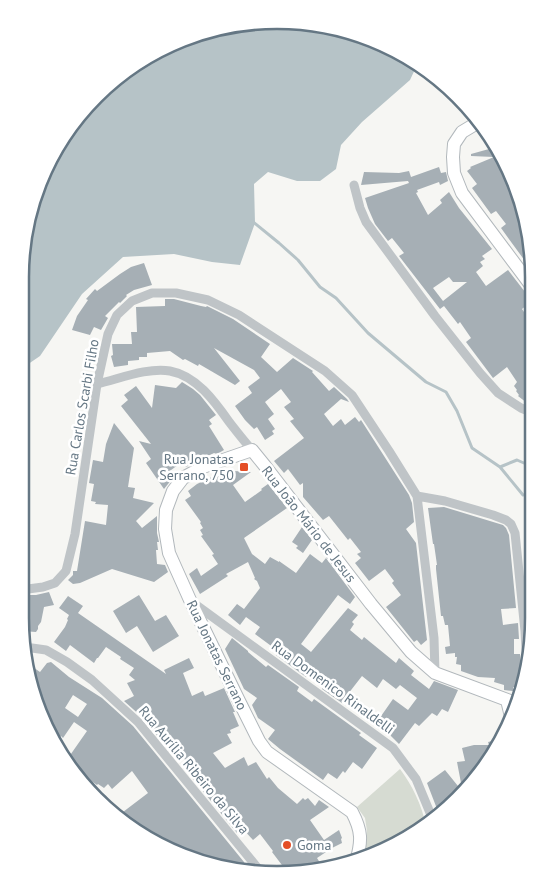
<svg xmlns="http://www.w3.org/2000/svg" width="554" height="895" font-family="'PT Sans',sans-serif">
<style>
.green{fill:#d6dbd2}
.water{fill:#b6c3c7}
.lines{fill:none;stroke-linecap:round;stroke-linejoin:round}
.stream{stroke:#b6c3c7;stroke-width:3}
.building{fill:#a6afb5;fill-rule:evenodd}
.secondary-casing{stroke:#b2b8bc;stroke-width:14}
.street{stroke:#bfc4c7;stroke-width:9}
.secondary{stroke:#fff;stroke-width:12}
.poi-dot{fill:#e44e26;stroke:#fff;stroke-width:2}
.labels{text-anchor:middle;dominant-baseline:central;stroke-width:5;stroke-linejoin:round;paint-order:stroke}
.street-label{font-size:14px;fill:#657784;stroke:#fff}
.poi-label{font-size:14px;fill:#657784;stroke:#fff;text-anchor:end}
.rim{fill:none;stroke:#657784;stroke-width:2.5}
</style>
<rect width="100%" height="100%" fill="#f6f6f3"/>
<!-- green -->
<path class="green" d="M 400,769 C 412,785 422,805 426,826 L 420,832 L 371,856 L 365,855 L 367,831 L 365,818 L 357,807 Z"/>
<!-- water -->
<path class="water" d="M 243,22 L 343,29 L 417,65 L 410,80 L 362,122 L 341,145 L 336,169 L 320,181 L 297,181 L 268,172 L 254,184 L 255,223 L 240,265 L 212,262 L 174,254 L 123,257 L 82,294 L 40,356 L 21,369 L 22,244 L 39,179 L 73,121 L 148,55 Z"/>
<g class="lines">
<!-- stream -->
<path class="stream" d="M 252,221 L 279,243 L 298,260 L 320,287 L 336,298 L 368,333 L 426,382 L 446,392 L 457,411 L 472,448 L 500,467 L 523,495
M 500,467 L 517,460 L 533,467"/>
</g>
<!-- building -->
<path class="building" d="M 485,132 L 500,149 L 520,195 L 533,260 L 533,272 L 501,228 L 506,224 L 496,211 L 491,214 L 472,188 L 477,184 L 467,171 L 471,168 L 470,167 L 494,157 L 471,156 L 471,154 L 489,149 Z
M 439,167 L 441,173 L 446,172 L 448,181 L 440,185 L 439,182 L 417,190 L 418,192 L 416,193 L 428,215 L 442,203 L 440,200 L 449,192 L 459,208 L 492,249 L 482,256 L 485,259 L 480,262 L 483,266 L 476,272 L 486,286 L 508,270 L 532,301 L 522,309 L 530,321 L 527,323 L 533,330 L 533,397 L 527,403 L 518,396 L 519,395 L 516,391 L 517,390 L 514,386 L 517,382 L 507,367 L 493,378 L 466,342 L 471,338 L 460,322 L 458,324 L 444,306 L 440,309 L 399,256 L 404,253 L 392,238 L 388,241 L 375,224 L 368,208 L 365,198 L 409,183 L 408,181 L 361,185 L 364,172 L 399,173 L 409,171 L 411,177 ZM 449,277 L 453,282 L 467,282 L 443,301 L 433,288 Z
M 144,263 L 152,285 L 134,290 L 126,295 L 127,296 L 120,303 L 119,302 L 105,316 L 108,318 L 101,330 L 94,327 L 90,335 L 72,330 L 77,316 L 88,300 L 86,299 L 95,289 L 97,291 L 120,274 L 131,267 Z
M 165,299 L 174,299 L 201,306 L 206,307 L 207,306 L 233,319 L 270,344 L 261,357 L 277,372 L 293,358 L 313,371 L 312,372 L 329,391 L 334,387 L 347,399 L 349,402 L 341,399 L 324,414 L 333,426 L 341,419 L 345,425 L 355,417 L 359,422 L 361,420 L 409,495 L 412,503 L 414,522 L 406,529 L 416,543 L 427,640 L 421,645 L 417,640 L 414,642 L 386,607 L 401,595 L 392,583 L 394,581 L 385,569 L 369,581 L 355,563 L 361,558 L 357,554 L 361,552 L 350,538 L 348,540 L 329,516 L 323,520 L 303,497 L 303,483 L 300,485 L 288,469 L 284,473 L 274,461 L 304,438 L 290,421 L 294,419 L 284,407 L 291,402 L 281,389 L 265,402 L 274,414 L 268,419 L 275,429 L 272,431 L 274,434 L 265,440 L 257,427 L 254,429 L 245,420 L 235,406 L 252,393 L 248,387 L 260,378 L 254,370 L 214,348 L 240,381 L 235,385 L 199,364 L 198,366 L 185,359 L 183,360 L 170,351 L 147,353 L 147,357 L 139,357 L 139,360 L 128,361 L 128,365 L 114,367 L 111,356 L 113,355 L 112,344 L 132,344 L 131,332 L 137,332 L 136,307 L 165,306 Z
M 182,382 L 193,389 L 200,395 L 216,415 L 209,420 L 212,424 L 209,426 L 224,450 L 217,454 L 214,453 L 186,467 L 182,462 L 167,473 L 172,479 L 164,489 L 146,463 L 151,459 L 139,441 L 151,444 L 121,406 L 128,400 L 124,395 L 136,386 L 152,408 L 155,385 L 176,388 Z
M 114,423 L 134,448 L 128,487 L 135,488 L 133,498 L 154,503 L 136,521 L 142,528 L 157,516 L 157,533 L 159,542 L 157,542 L 158,550 L 156,550 L 157,564 L 165,565 L 168,572 L 154,582 L 112,569 L 80,583 L 73,584 L 68,580 L 73,575 L 73,571 L 77,571 L 85,521 L 106,525 L 108,505 L 95,504 L 96,502 L 91,501 L 94,484 L 89,483 L 93,460 L 103,462 L 106,444 Z
M 234,471 L 251,472 L 233,485 L 245,502 L 262,490 L 261,489 L 268,484 L 287,508 L 244,538 L 252,554 L 265,564 L 270,557 L 279,562 L 279,561 L 296,573 L 310,554 L 322,563 L 326,558 L 355,597 L 350,604 L 338,595 L 301,644 L 311,652 L 348,608 L 358,615 L 352,622 L 354,624 L 350,630 L 362,640 L 364,637 L 396,663 L 399,658 L 414,671 L 411,675 L 429,689 L 434,681 L 458,690 L 448,712 L 442,709 L 437,716 L 432,713 L 419,726 L 415,723 L 399,744 L 390,735 L 393,731 L 379,719 L 393,699 L 408,710 L 417,698 L 400,685 L 396,689 L 383,679 L 377,688 L 362,676 L 348,694 L 348,695 L 342,703 L 322,689 L 323,687 L 307,676 L 306,677 L 276,655 L 278,651 L 255,634 L 260,627 L 246,617 L 240,625 L 228,615 L 237,604 L 244,609 L 260,588 L 257,581 L 254,579 L 255,578 L 248,562 L 226,574 L 228,576 L 200,594 L 189,574 L 197,568 L 201,576 L 218,564 L 212,555 L 214,554 L 201,536 L 203,535 L 200,530 L 203,528 L 200,523 L 201,522 L 185,500 L 191,496 L 188,491 L 197,484 L 216,475 Z
M 444,507 L 503,525 L 506,528 L 509,535 L 516,608 L 501,609 L 503,625 L 518,623 L 519,639 L 514,639 L 514,654 L 520,654 L 521,671 L 523,676 L 523,678 L 521,678 L 521,687 L 513,687 L 513,691 L 504,690 L 504,685 L 494,682 L 495,678 L 478,677 L 461,671 L 461,665 L 456,664 L 457,657 L 455,657 L 455,653 L 446,654 L 445,647 L 450,646 L 448,625 L 445,625 L 443,616 L 441,616 L 436,569 L 436,565 L 437,565 L 434,544 L 433,544 L 428,508 Z
M 302,527 L 312,540 L 303,553 L 296,548 L 298,546 L 292,542 Z
M 49,592 L 54,605 L 44,607 L 41,622 L 38,626 L 38,629 L 36,632 L 22,631 L 20,618 L 20,595 L 36,595 Z
M 139,595 L 155,621 L 166,615 L 179,636 L 153,652 L 137,626 L 126,633 L 113,611 Z
M 68,596 L 83,606 L 78,613 L 166,674 L 164,670 L 189,658 L 194,668 L 183,673 L 192,696 L 203,691 L 205,696 L 224,688 L 235,712 L 233,712 L 239,726 L 230,730 L 231,733 L 227,734 L 232,743 L 213,753 L 225,768 L 244,757 L 248,766 L 256,762 L 267,779 L 269,777 L 278,788 L 297,804 L 303,798 L 305,800 L 308,798 L 315,806 L 319,800 L 329,807 L 310,820 L 324,840 L 339,830 L 342,838 L 341,839 L 342,843 L 326,851 L 326,852 L 317,858 L 322,866 L 318,868 L 288,873 L 272,852 L 273,851 L 260,834 L 253,840 L 242,828 L 237,833 L 185,769 L 189,765 L 177,749 L 171,753 L 143,718 L 124,701 L 134,696 L 127,683 L 135,680 L 129,675 L 134,668 L 120,659 L 121,657 L 106,647 L 98,658 L 97,658 L 94,663 L 70,645 L 66,651 L 54,642 L 65,627 L 68,620 L 67,619 L 69,615 L 59,608 Z
M 232,638 L 248,651 L 248,652 L 266,667 L 268,665 L 299,687 L 297,691 L 312,702 L 314,699 L 361,733 L 359,735 L 377,748 L 362,769 L 353,762 L 345,773 L 343,771 L 337,779 L 328,773 L 323,780 L 280,749 L 268,739 L 275,730 L 258,718 L 252,705 L 257,698 L 244,689 L 225,649 Z
M 51,662 L 69,677 L 102,698 L 133,726 L 244,862 L 245,865 L 240,869 L 197,862 L 190,852 L 186,857 L 134,829 L 123,812 L 148,793 L 132,771 L 112,789 L 108,784 L 104,788 L 98,784 L 97,785 L 67,764 L 66,761 L 87,731 L 74,722 L 63,738 L 61,736 L 56,743 L 34,700 L 27,663 L 40,672 L 47,663 ZM 73,695 L 87,704 L 78,717 L 65,708 Z
M 501,739 L 481,774 L 479,776 L 477,771 L 461,783 L 457,762 L 465,761 L 462,748 L 474,745 L 489,745 L 488,742 Z
M 445,770 L 462,791 L 457,794 L 458,796 L 439,814 L 427,783 Z"/>
<g class="lines">
<!-- secondary casing -->
<g class="secondary-casing">
<path id="secondary" d="M 477,123 L 462,132 L 454,144 L 453,157 L 454,173 L 462,193 L 533,288
M 507,700 L 512,721
M 356,862 C 362,841 362,831 352,812 L 267,752 L 259,741 L 239,701 L 190,600 L 169,553 L 165,529 L 166,510 L 173,491 L 183,478 L 203,467 L 252,450 L 265,466 L 371,604 L 411,652 L 435,673 L 518,704"/>
</g>
<!-- street -->
<path class="street" d="M 354,185 L 360,208 L 366,222 L 435,316 L 480,373 L 498,393 L 521,408 L 533,413
M 97,384 C 119,379 148,367 170,371 C 197,376 215,402 230,423 C 237,432 244,441 252,450
M 417,496 L 445,501 L 493,515 L 506,520 L 511,524 L 515,533 L 525,631 L 527,671
M 20,587 L 28,589 L 43,587 L 55,583 L 66,571 L 75,534 L 97,384 L 108,334 L 117,315 L 132,301 L 152,293 L 176,293 L 208,300 L 239,315 L 325,371 L 352,395 L 389,451 L 417,496 L 434,638 L 435,673
M 192,602 L 393,748 L 416,779 L 433,820
M 25,648 L 32,648 L 46,650 L 67,662 L 92,680 L 138,722 L 261,872
M 86,787 L 103,799 L 109,811"/>
<!-- secondary -->
<use href="#secondary" class="secondary"/>
</g>
<!-- markers -->
<g class="poi-dot">
<rect x="239" y="462" width="10" height="10" rx="2.5"/>
<circle cx="287" cy="845" r="5"/>
</g>
<g class="labels">
<!-- street labels -->
<g class="street-label">
<text transform="translate(82 407) rotate(-80)">Rua Carlos Scarbi Filho</text>
<text transform="translate(309 524) rotate(52)">Rua João Mário de Jesus</text>
<text transform="translate(217 655) rotate(64)">Rua Jonatas Serrano</text>
<text transform="translate(333 687) rotate(36)">Rua Domenico Rinaldelli</text>
<text transform="translate(194 770) rotate(50)">Rua Aurília Ribeiro da Silva</text>
</g>
<!-- poi labels -->
<g class="poi-label">
<text x="234" y="459">Rua Jonatas<tspan x="234" dy="16">Serrano, 750</tspan></text>
<text x="297" y="845" text-anchor="start">Goma</text>
</g>
</g>
<!-- crop -->
<path d="M0 0H554V895H0ZM277 29H277A248 248 0 0 1 525 277V618A248 248 0 0 1 277 866H277A248 248 0 0 1 29 618V277A248 248 0 0 1 277 29Z" fill="#fff" fill-rule="evenodd"/>
<path class="rim" d="M277 29H277A248 248 0 0 1 525 277V618A248 248 0 0 1 277 866H277A248 248 0 0 1 29 618V277A248 248 0 0 1 277 29Z"/>
</svg>
